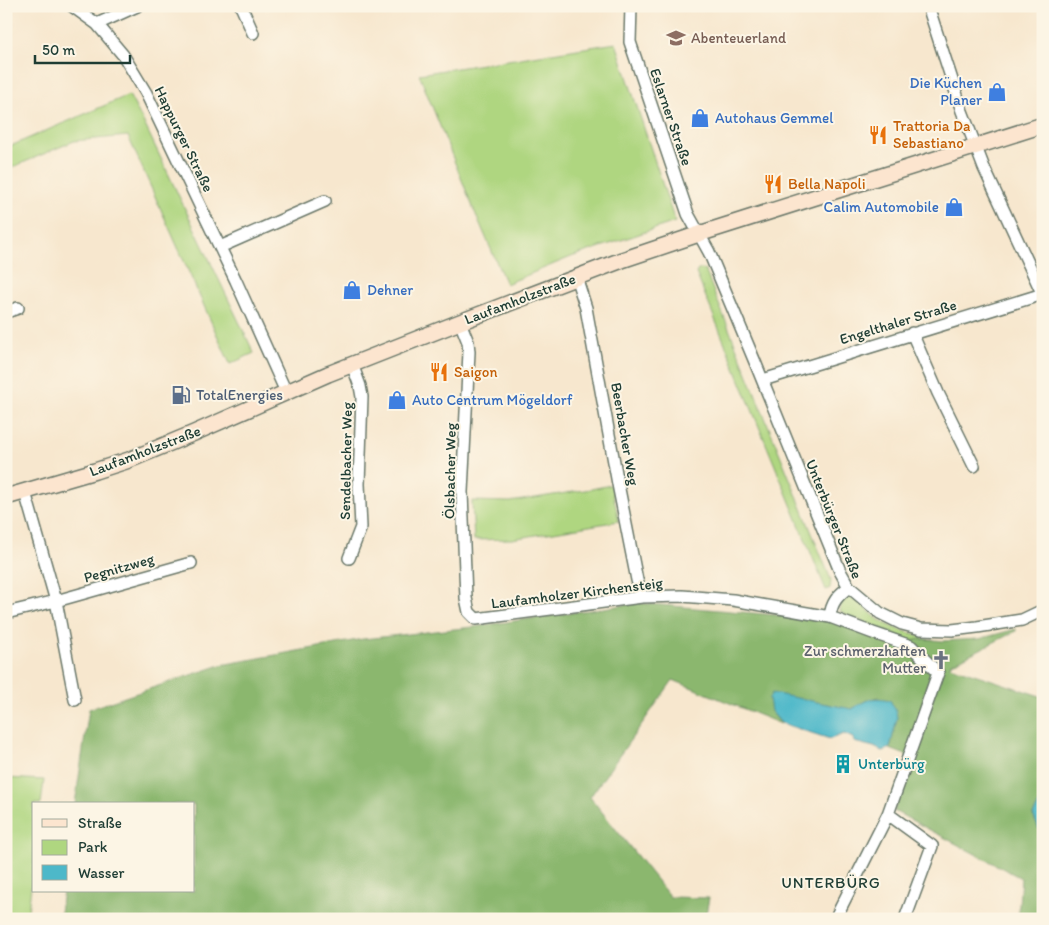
<svg xmlns="http://www.w3.org/2000/svg" width="1049" height="925" font-family="Itim,sans-serif">
<style>
.green{fill:#afd680;stroke:#678a5a}
.forest{fill:#8bb76e;stroke:#557a51}
.water{fill:#4db8c9;stroke:#367a7e}
.lines{fill:none;stroke-linecap:round;stroke-linejoin:round}
.minor-casing{stroke:#6b786a;stroke-width:14}
.secondary-casing{stroke:#6b786a;stroke-width:18}
.minor{stroke:#fff;stroke-width:11}
.secondary{stroke:#fce5cf;stroke-width:15}
.labels{text-anchor:middle;dominant-baseline:central;stroke-width:4;stroke-linejoin:round;paint-order:stroke}
.education-label{font-size:15px;fill:#785e54;stroke:#fcf5e5;text-anchor:start}
.shop-label{font-size:15px;fill:#366cbe;stroke:#fcf5e5;text-anchor:start}
.street-label{font-size:15px;fill:#1f3d34;stroke:#fcf5e5}
.food-label{font-size:15px;fill:#c56008;stroke:#fcf5e5;text-anchor:start}
.service-label{font-size:15px;fill:#4e5e75;stroke:#fcf5e5;text-anchor:start}
.worship-label{font-size:15px;fill:#5b616d;stroke:#fcf5e5;text-anchor:end}
.culture-label{font-size:15px;fill:#0d838f;stroke:#fcf5e5;text-anchor:start}
.neighbourhood-label{font-size:16px;letter-spacing:1px;fill:#1f3d34;stroke:#fcf5e5}
</style>
<rect width="100%" height="100%" fill="#fcf5e5"/>
<filter id="ink" filterUnits="userSpaceOnUse"><feTurbulence type="fractalNoise" baseFrequency=".02" numOctaves="2"/><feDisplacementMap in="SourceGraphic" scale="10" xChannelSelector="R" yChannelSelector="G"/><feConvolveMatrix kernelMatrix="1 2 1 2 8 2 1 2 1" color-interpolation-filters="sRGB"/></filter>
<filter id="wash" filterUnits="userSpaceOnUse"><feTurbulence type="fractalNoise" baseFrequency=".0096" numOctaves="4" result="noise"/><feDisplacementMap in="SourceGraphic" scale="20" xChannelSelector="R" yChannelSelector="G"/><feGaussianBlur stdDeviation="1.12" result="paint"/><feColorMatrix in="noise" values="0 0 0 0 0 0 0 0 0 0 0 0 0 0 0 0 0 1.4 0 .05"/><feComposite in="paint" operator="in"/></filter>
<g filter="url(#wash)">
<rect width="100%" height="100%" fill="#f7e7ce"/>
<!-- green -->
<path class="green" d="M 616,43 L 675,222 L 571,257 L 506,284 L 474,210 L 419,74 Z
M 129,95 L 143,121 L 254,353 L 230,364 L 128,136 L 74,141 L 6,170 L 6,148 Z
M 699,269 L 705,270 L 831,580 L 830,588 L 826,590 L 696,273 Z
M 611,485 L 619,521 L 512,539 L 474,540 L 472,501 L 510,502 L 591,489 Z
M 849,597 C 861,600 870,615 881,621 C 889,626 898,629 907,632 C 914,634 919,634 925,639 L 910,640 L 886,630 L 845,615 L 840,611 L 841,603 L 843,599 Z
M 6,778 L 44,780 L 41,804 L 34,804 L 34,863 L 27,919 L 6,919 Z"/>
<!-- forest -->
<path class="forest" d="M 638,603 L 844,621 L 886,630 L 910,640 L 925,639 L 943,641 L 979,639 L 1016,629 L 1016,631 L 957,661 L 951,663 L 950,666 L 1043,697 L 1043,797 L 1033,815 L 1039,829 L 1043,833 L 1043,919 L 1018,919 L 1021,878 L 894,811 L 914,758 L 890,749 L 897,718 L 878,697 L 867,700 L 852,709 L 771,711 L 781,724 L 673,680 L 590,797 L 670,897 L 709,898 L 705,919 L 59,919 L 63,891 L 194,891 L 194,804 L 75,804 L 89,709 L 221,665 L 363,639 L 473,627 Z"/>
<!-- water -->
<path class="water" d="M 772,693 L 852,709 C 868,699 871,696 890,700 L 896,711 L 897,718 L 890,748 L 882,751 L 874,747 L 854,742 L 853,738 L 844,734 L 830,739 L 781,723 L 771,711 L 769,698 Z
M 1043,797 L 1043,833 L 1039,829 L 1033,815 Z"/>
</g>
<g filter="url(#ink)">
<g class="lines">
<!-- minor casing -->
<g class="minor-casing">
<path id="minor" d="M 72,6 L 97,24 L 123,55 L 146,93 L 236,281 L 286,392
M 241,6 L 253,33
M 631,6 L 630,42 L 688,214 L 709,252 L 755,362 L 840,571 L 849,587 L 880,613 L 902,624 L 921,629 L 952,630 L 977,627 L 1022,620 L 1043,610
M 928,6 L 962,111 L 984,168 L 1043,295
M 97,24 L 137,6
M 220,247 L 325,201
M 576,277 L 586,308 L 618,484 L 637,580 L 642,597
M 6,312 L 18,308
M 460,322 L 468,342 L 469,352 L 462,492 L 466,598 L 469,612 L 476,619 L 642,597 L 682,596 L 733,600 L 830,617 L 873,633 L 911,646 L 938,673 L 888,814 L 838,913 L 836,919
M 912,333 L 938,393 L 974,466
M 763,380 L 1043,294
M 25,492 L 56,601 L 75,700
M 349,558 L 361,527 L 359,484 L 362,397 L 360,386 L 352,364
M 6,613 L 56,601 L 191,563
M 830,617 C 831,603 838,595 849,587
M 888,814 L 932,846 L 905,919"/>
</g>
<!-- secondary casing -->
<g class="secondary-casing">
<path id="secondary" d="M 6,497 L 95,471 L 129,460 L 194,433 L 328,374 L 460,322 L 622,260 L 699,234 L 1043,125"/>
</g>
<!-- minor -->
<use href="#minor" class="minor"/>
<!-- secondary -->
<use href="#secondary" class="secondary"/>
</g>
</g>
<!-- icons -->
<defs>
<g id="school-bare" transform="scale(1.5)"><path d="M0-5L7-2L0 1L-7-2ZM-4 1L0 2.5L4 1V4Q0 6-4 4Z" fill="#8d6e63" stroke="#fcf5e5" stroke-width="2.5" paint-order="stroke"/></g>
<g id="shop-bare" transform="scale(1.5)"><path d="M-5-2.5h2.3a2.7 3.5 0 0 1 5.4 0H5L5.5 6h-11ZM-1.5-2.5h3a1.5 2.3 0 0 0-3 0Z" fill="#3f7fe0" stroke="#fcf5e5" stroke-width="2.5" paint-order="stroke"/></g>
<g id="restaurant-bare" transform="scale(1.5)"><path d="M-5-6h1v4h1v-4h1v4h1v-4h1v5L-1.5 .5V6h-2V.5L-5-1ZM5-6V6H3V1.5H1.5Q1.5-4 5-6Z" fill="#e8710a" stroke="#fcf5e5" stroke-width="2.5" paint-order="stroke"/></g>
<g id="fuel-bare" transform="scale(1.5)"><path d="M-5.5-6h7V0h2V4h1.3V-2.5L3-4.5l.8-.8L6-3V5H2.5V1h-1V6h-7ZM-4.2-4.7v3.2H.2V-4.7Z" fill="#5c6f8a" stroke="#fcf5e5" stroke-width="2.5" paint-order="stroke"/></g>
<g id="church-bare" transform="scale(1.5)"><path d="M-1.2-6h2.4v3.5h3.3v2.4h-3.3V6h-2.4V-.1h-3.3v-2.4h3.3Z" fill="#6b7280" stroke="#fcf5e5" stroke-width="2.5" paint-order="stroke"/></g>
<g id="building-bare" transform="scale(1.5)"><path d="M-4-6H4V6H1V3H-1V6H-4ZM-2.5-4.3h1.7v1.8h-1.7ZM.8-4.3h1.7v1.8H.8ZM-2.5-1h1.7V.8h-1.7ZM.8-1h1.7V.8H.8Z" fill="#0f9aa8" stroke="#fcf5e5" stroke-width="2.5" paint-order="stroke"/></g>
</defs>
<g fill-rule="evenodd">
<use href="#school-bare" x="676" y="38"/>
<use href="#shop-bare" x="997" y="92"/>
<use href="#shop-bare" x="700" y="118"/>
<use href="#restaurant-bare" x="878" y="135"/>
<use href="#restaurant-bare" x="773" y="184"/>
<use href="#shop-bare" x="954" y="207"/>
<use href="#shop-bare" x="352" y="290"/>
<use href="#restaurant-bare" x="439" y="372"/>
<use href="#fuel-bare" x="181" y="395"/>
<use href="#shop-bare" x="397" y="400"/>
<use href="#church-bare" x="941" y="660"/>
<use href="#building-bare" x="843" y="764"/>
</g>
<g class="labels">
<!-- education labels -->
<g class="education-label">
<text x="691" y="38">Abenteuerland</text>
</g>
<!-- shop labels -->
<g class="shop-label">
<text x="982" y="83" text-anchor="end">Die Küchen<tspan x="982" dy="17">Planer</tspan></text>
<text x="715" y="118">Autohaus Gemmel</text>
<text x="939" y="207" text-anchor="end">Calim Automobile</text>
<text x="367" y="290">Dehner</text>
<text x="412" y="400">Auto Centrum Mögeldorf</text>
</g>
<!-- street labels -->
<g class="street-label">
<text transform="translate(671 117) rotate(71)">Eslarner Straße</text>
<text transform="translate(184 139) rotate(64)">Happurger Straße</text>
<text transform="translate(520 299) rotate(-21)">Laufamholzstraße</text>
<text transform="translate(898 322) rotate(-17)">Engelthaler Straße</text>
<text transform="translate(625 434) rotate(80)">Beerbacher Weg</text>
<text transform="translate(145 451) rotate(-21)">Laufamholzstraße</text>
<text transform="translate(346 461) rotate(-89)">Sendelbacher Weg</text>
<text transform="translate(450 471) rotate(-89)">Ölsbacher Weg</text>
<text transform="translate(834 519) rotate(68)">Unterbürger Straße</text>
<text transform="translate(119 568) rotate(-16)">Pegnitzweg</text>
<text transform="translate(577 593) rotate(-7)">Laufamholzer Kirchensteig</text>
</g>
<!-- food labels -->
<g class="food-label">
<text x="893" y="126">Trattoria Da<tspan x="893" dy="17">Sebastiano</tspan></text>
<text x="788" y="184">Bella Napoli</text>
<text x="454" y="372">Saigon</text>
</g>
<!-- service labels -->
<g class="service-label">
<text x="196" y="395">TotalEnergies</text>
</g>
<!-- worship labels -->
<g class="worship-label">
<text x="926" y="651">Zur schmerzhaften<tspan x="926" dy="17">Mutter</tspan></text>
</g>
<!-- culture labels -->
<g class="culture-label">
<text x="858" y="764">Unterbürg</text>
</g>
<!-- neighbourhood labels -->
<g class="neighbourhood-label">
<text x="831" y="882">UNTERBÜRG</text>
</g>
</g>
<!-- margin -->
<rect width="1049" height="925" fill="none" stroke="#fcf5e5" stroke-width="25"/>
<!-- legend -->
<rect x="32" y="802" width="162" height="90" fill="#fcf5e5" stroke="#a4ab9e"/>
<rect x="42" y="819" width="25" height="8" fill="#fce5cf" stroke="#a4ab9e"/>
<text x="78" y="828" font-size="15" fill="#1f3d34">Straße</text>
<rect x="42" y="840" width="25" height="15" fill="#afd680" stroke="#a4ab9e"/>
<text x="78" y="852" font-size="15" fill="#1f3d34">Park</text>
<rect x="42" y="865" width="25" height="15" fill="#4db8c9" stroke="#a4ab9e"/>
<text x="78" y="878" font-size="15" fill="#1f3d34">Wasser</text>
<!-- scale -->
<path d="M35 55v8h95v-8" fill="none" stroke="#1f3d34" stroke-width="2.5"/>
<text x="42" y="55" font-size="15" fill="#1f3d34" stroke="#fcf5e5" stroke-width="4" paint-order="stroke">50 m</text>
</svg>
